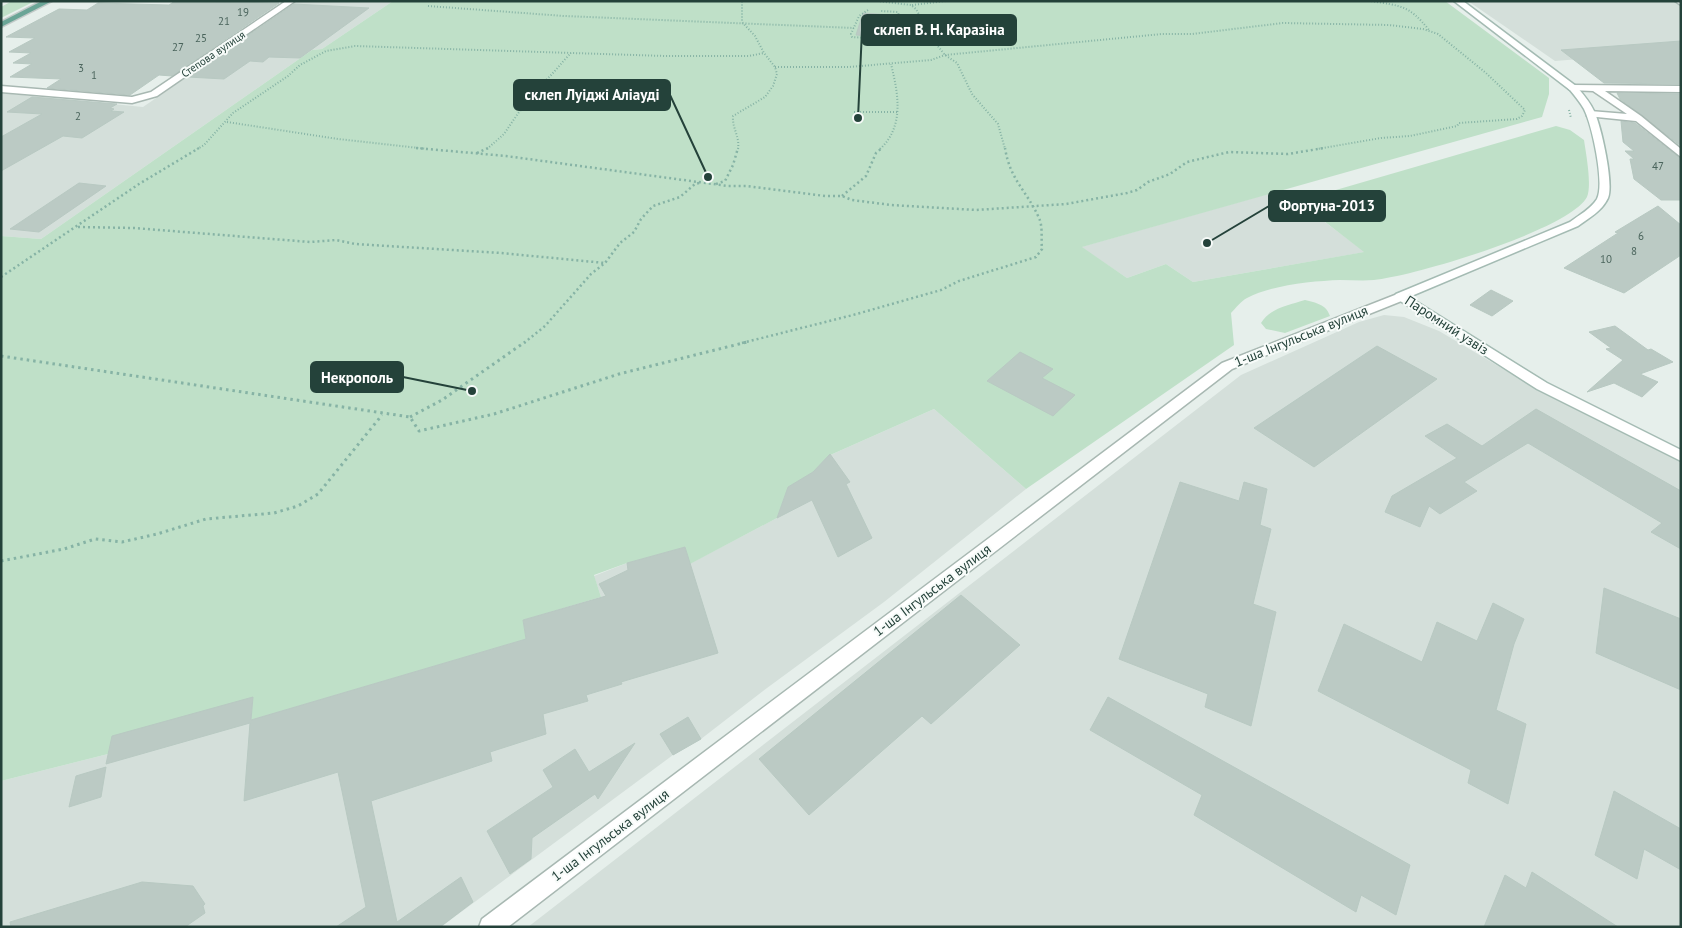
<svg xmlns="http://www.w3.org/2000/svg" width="1682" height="928" font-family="'PT Sans',sans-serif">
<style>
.built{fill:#d4dfda}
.green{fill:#bfe0c8}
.building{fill:#bbcac4;stroke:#b8c9c2}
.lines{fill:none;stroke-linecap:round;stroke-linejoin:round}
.street-casing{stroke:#a8b8b2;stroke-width:3}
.secondary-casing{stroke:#a4bbb3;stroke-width:3}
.primary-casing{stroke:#c2cac8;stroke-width:3}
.path-far2{stroke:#86b3a5;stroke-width:2;stroke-dasharray:1 2;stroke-linecap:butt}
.path-far1{stroke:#86b3a5;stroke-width:2.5;stroke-dasharray:2 3;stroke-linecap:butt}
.path{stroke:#86b3a5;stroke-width:3;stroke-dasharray:2.5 4;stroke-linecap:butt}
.street{fill:#fff;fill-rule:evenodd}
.secondary{fill:#fff;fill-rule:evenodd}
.primary{fill:#6aa596;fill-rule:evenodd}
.labels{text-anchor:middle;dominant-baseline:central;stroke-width:4;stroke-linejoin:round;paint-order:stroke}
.number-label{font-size:11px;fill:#4a645c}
.far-street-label{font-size:11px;fill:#24423a;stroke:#f7fbf9}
.street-label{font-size:14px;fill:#24423a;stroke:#f7fbf9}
.leader{fill:none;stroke:#24423a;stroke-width:2}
.callout-dot{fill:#24423a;stroke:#f7fbf9;stroke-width:2}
.callout{fill:#24423a;stroke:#24423a;stroke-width:2}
.callout-label{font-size:15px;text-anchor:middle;font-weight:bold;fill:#fff}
</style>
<rect width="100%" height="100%" fill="#e6efeb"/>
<!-- built -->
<path class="built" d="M 298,1 L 393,1 L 322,49 L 312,50 L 41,239 L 1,236 L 1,93 L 143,107 Z
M 1468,1 L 1675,1 L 1681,5 L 1681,51 L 1555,61 Z
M 1282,190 L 1365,252 L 1193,282 L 1166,264 L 1127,278 L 1081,247 Z
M 1384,315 L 1404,317 L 1439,331 L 1542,392 L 1681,461 L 1681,927 L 528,927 L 1241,375 L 1359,322 Z
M 934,409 L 1026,489 L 884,602 L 767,688 L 701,739 L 673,755 L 441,927 L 1,927 L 1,781 L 108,754 L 253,697 L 251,720 L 526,639 L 523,620 L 601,597 L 594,576 L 627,563 L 685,547 L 691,563 L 777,518 L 788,487 L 828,456 Z"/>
<!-- green -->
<path class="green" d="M 12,1 L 35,1 L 1,18 L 1,7 Z
M 393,1 L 1445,1 L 1549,78 L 1549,94 L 1542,117 L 1082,247 L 1127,278 L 1166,264 L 1193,282 L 1364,252 L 1298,201 L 1556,126 L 1570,130 L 1584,140 C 1586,154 1592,185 1587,197 C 1569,230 1414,276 1374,280 C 1363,281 1351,280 1340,280 C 1313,281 1272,285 1247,298 C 1241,301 1236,308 1231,313 L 1234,345 L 1026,489 L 934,409 L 828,456 L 813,472 L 788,487 L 777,518 L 690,564 L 685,547 L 627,563 L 594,575 L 601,597 L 523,620 L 526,639 L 251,720 L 253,697 L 108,754 L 1,781 L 1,236 L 41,239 L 312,50 L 322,49 Z
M 1305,300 C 1316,303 1326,304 1330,316 L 1285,333 L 1266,329 L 1261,323 C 1270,308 1289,305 1305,300 Z"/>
<!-- building -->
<path class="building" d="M 175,1 L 279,3 L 172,76 L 159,75 L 130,95 L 47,88 L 61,79 L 10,77 L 32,64 L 13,63 L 31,53 L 9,52 L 35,38 L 6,37 L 59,9 L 87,10 L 98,3 L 169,5 Z
M 294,4 L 369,8 L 300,58 L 269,57 L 263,62 L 250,61 L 224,79 L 188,77 Z
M 863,13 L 890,15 L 884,37 L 856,35 Z
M 1681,41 L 1681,84 L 1604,83 L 1561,50 Z
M 1617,93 L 1681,94 L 1681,146 L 1620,99 Z
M 32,97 L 117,104 L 110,108 L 114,109 L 111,111 L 124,112 L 82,138 L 63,136 L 1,171 L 1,137 L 42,114 L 7,112 Z
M 1621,121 L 1635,123 L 1681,159 L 1681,200 L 1661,200 L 1634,179 L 1630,159 L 1634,159 L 1625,151 L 1634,151 L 1623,142 Z
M 79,183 L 106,186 L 39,232 L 10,229 Z
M 1658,206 L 1681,225 L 1681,255 L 1624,293 L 1564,268 L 1618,233 L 1615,232 Z
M 1491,290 L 1513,301 L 1492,316 L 1470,305 Z
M 1615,326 L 1648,350 L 1651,349 L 1673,362 L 1640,374 L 1658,382 L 1642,397 L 1614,383 L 1587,392 L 1623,360 L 1606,349 L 1611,348 L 1589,332 Z
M 1377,346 L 1437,379 L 1314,467 L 1254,428 Z
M 1020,352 L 1053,369 L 1042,378 L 1075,395 L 1053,416 L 987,381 Z
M 1536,409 L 1681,491 L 1681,549 L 1651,532 L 1662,523 L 1528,443 L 1464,482 L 1477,491 L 1440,514 L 1429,506 L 1420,527 L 1385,512 L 1392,496 L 1457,458 L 1425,436 L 1447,424 L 1482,446 Z
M 830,454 L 850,482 L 846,484 L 872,538 L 838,557 L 812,500 L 777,518 L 788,487 L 813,472 Z
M 1180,482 L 1239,501 L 1244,482 L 1267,489 L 1260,525 L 1271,529 L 1253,604 L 1276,612 L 1251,726 L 1205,707 L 1208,694 L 1119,659 Z
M 685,547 L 718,653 L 621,682 L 622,684 L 586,695 L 588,701 L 543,714 L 546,734 L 490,752 L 492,761 L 371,801 L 397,922 L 461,877 L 473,902 L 440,927 L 336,927 L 366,907 L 338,772 L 244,801 L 250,723 L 106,764 L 112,736 L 253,697 L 251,720 L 526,639 L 523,620 L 606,596 L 599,584 L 628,570 L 627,563 Z
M 1604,588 L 1681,619 L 1681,690 L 1596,653 Z
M 961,595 L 1020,645 L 931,724 L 922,716 L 809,815 L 759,759 Z
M 1493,603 L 1524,619 L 1514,644 L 1496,710 L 1526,724 L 1508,804 L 1468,783 L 1471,770 L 1318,691 L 1344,624 L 1422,662 L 1437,622 L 1477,641 Z
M 1108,697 L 1410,865 L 1396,915 L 1361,895 L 1356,912 L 1194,815 L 1202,795 L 1090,730 Z
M 688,717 L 701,739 L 673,755 L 660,734 Z
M 635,743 L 598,799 L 595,794 L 532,838 L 531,859 L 510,874 L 487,831 L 553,787 L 543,770 L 575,749 L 589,772 Z
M 106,767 L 101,797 L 69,807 L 76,776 Z
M 1614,791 L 1681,829 L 1681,870 L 1644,849 L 1637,879 L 1595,855 Z
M 1532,872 L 1618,927 L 1484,927 L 1505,875 L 1526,888 Z
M 142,882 L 193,886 L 205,904 L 203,906 L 205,913 L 185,927 L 11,927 L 10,922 Z"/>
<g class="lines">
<!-- street casing -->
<g class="street-casing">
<path id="street" d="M 286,1 L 295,1 L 157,96 L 132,103 L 1,92 L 1,86 L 132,97 L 151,92 Z
M 1675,1 L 1681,1 L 1681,5 Z
M 1573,85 L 1681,86 L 1681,92 L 1605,91 L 1641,116 L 1681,149 L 1681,157 L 1636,121 L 1587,116 L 1587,112 L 1590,111 L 1627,114 L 1593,91 L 1570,90 L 1568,88 Z
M 1400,293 L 1406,297 L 1404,300 L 1232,369 L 508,927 L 479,927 L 482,919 L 1222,363 Z"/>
</g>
<!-- secondary casing -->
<g class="secondary-casing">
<path id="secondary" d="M 1454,1 L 1463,1 L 1576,86 C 1583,94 1590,102 1594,111 C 1601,126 1614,183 1608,198 C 1602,211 1589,218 1578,226 L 1409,297 L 1547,383 L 1681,450 L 1681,461 L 1537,389 L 1394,297 L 1396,294 L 1570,222 C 1579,215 1591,209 1597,199 C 1605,183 1592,125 1584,109 C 1580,102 1575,96 1570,90 Z"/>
</g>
<!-- primary casing -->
<g class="primary-casing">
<path id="primary" d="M 42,1 L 52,1 L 1,27 L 1,22 Z"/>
</g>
<!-- path-far2 -->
<path class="path-far2" d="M 877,1 L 911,5 L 916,9 L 933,40 L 945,55 L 957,63 L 972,94 L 998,124 L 1005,149
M 1371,1 C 1401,6 1409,5 1429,30
M 912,5 L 946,1
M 428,6 L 564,16 L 854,28
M 868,10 L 859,16 L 851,34 L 852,37 L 897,40 L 900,21 L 898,12 L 881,11
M 775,67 L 849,67 L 931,60 L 945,55 L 1162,34 L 1192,34 L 1283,23 L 1389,25 L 1423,29 L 1438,34 L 1486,73 L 1525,110 L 1522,116 L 1517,119 L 1459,123 L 1457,126 L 1410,136 L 1381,138 L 1317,149
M 1569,110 L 1571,118
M 854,112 L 897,112
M 227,122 L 338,139 L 428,149
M 197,149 L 204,145 L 233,113 L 288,76 L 300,65 L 326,51 L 355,46 L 665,56 L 749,56 L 764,53
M 487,149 L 504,134 L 519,112 L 538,94 L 540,85 C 552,76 560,64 571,53
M 738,149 C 740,137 732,128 733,116 L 765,97 L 773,86 L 777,74 L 775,67 L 764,53 L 755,36 L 742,22 L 742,1
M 880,149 C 905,126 898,93 891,64"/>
<!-- path-far1 -->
<path class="path-far1" d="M 416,148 L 506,156 L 728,186 L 746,186 L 825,196 L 842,196 L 852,200 L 891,205 L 976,210 L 1066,204 L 1127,193 L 1137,190 L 1148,182 L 1170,174 L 1187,162 L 1229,152 L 1288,154 L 1324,148
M 477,153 L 488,148
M 716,184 L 725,181 L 733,165 L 738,148
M 842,196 L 866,176 L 876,153 L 882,148
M 78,227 L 134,228 L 310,242 L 336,240 L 355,244 L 501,253 L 605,263
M 1,277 L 139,184 L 199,148
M 524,343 L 545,326 L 591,274 L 605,263 L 620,243 L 634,232 L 641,219 L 653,206 L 680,197 L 695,184 L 699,183
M 742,343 L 853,315 L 941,290 L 959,281 L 1036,257 L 1042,249 C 1041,240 1043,226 1039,218 C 1027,191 1010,180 1005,148"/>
<!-- path -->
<path class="path" d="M 1,356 L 410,417 L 419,431 L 494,414 L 619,374 L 747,342
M 410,417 L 442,400 L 525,342
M 1,561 L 64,549 L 95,539 L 122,542 L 157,534 L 206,519 L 274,513 L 298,506 L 318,494 L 382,415"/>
<!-- street -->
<use href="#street" class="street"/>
<!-- secondary -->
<use href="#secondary" class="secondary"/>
<!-- primary -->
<use href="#primary" class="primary"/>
</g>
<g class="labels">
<!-- number labels -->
<g class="number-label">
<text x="243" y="12">19</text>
<text x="224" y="21">21</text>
<text x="201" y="38">25</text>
<text x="178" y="47">27</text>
<text x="81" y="68">3</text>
<text x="94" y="75">1</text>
<text x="78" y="116">2</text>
<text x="1658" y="166">47</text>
<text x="1641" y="236">6</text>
<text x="1634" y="251">8</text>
<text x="1606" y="259">10</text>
</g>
<!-- far-street labels -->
<g class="far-street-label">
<text transform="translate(213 54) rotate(-34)">Степова вулиця</text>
</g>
<!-- street labels -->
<g class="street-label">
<text transform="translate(1447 325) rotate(33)">Паромний узвіз</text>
<text transform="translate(1301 336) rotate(-22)">1-ша Інгульська вулиця</text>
<text transform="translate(932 590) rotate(-37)">1-ша Інгульська вулиця</text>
<text transform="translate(610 835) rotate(-37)">1-ша Інгульська вулиця</text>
</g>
</g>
<!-- callouts -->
<path class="leader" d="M858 118L862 30M708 177L670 95M1207 243L1269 206M472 391L403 377"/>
<g class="callout-dot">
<circle cx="858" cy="118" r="5"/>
<circle cx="708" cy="177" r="5"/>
<circle cx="1207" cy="243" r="5"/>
<circle cx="472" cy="391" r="5"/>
</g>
<g class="callout">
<rect x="862" y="15" width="154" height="30" rx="5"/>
<rect x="514" y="80" width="156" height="30" rx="5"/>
<rect x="1269" y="191" width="116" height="30" rx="5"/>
<rect x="311" y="362" width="92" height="30" rx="5"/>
</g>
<g class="callout-label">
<text x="939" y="35">склеп В. Н. Каразіна</text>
<text x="592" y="100">склеп Луіджі Аліауді</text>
<text x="1327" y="211">Фортуна-2013</text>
<text x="357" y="383">Некрополь</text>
</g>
<!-- border -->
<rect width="1682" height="928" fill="none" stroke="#24423a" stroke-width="5"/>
</svg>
